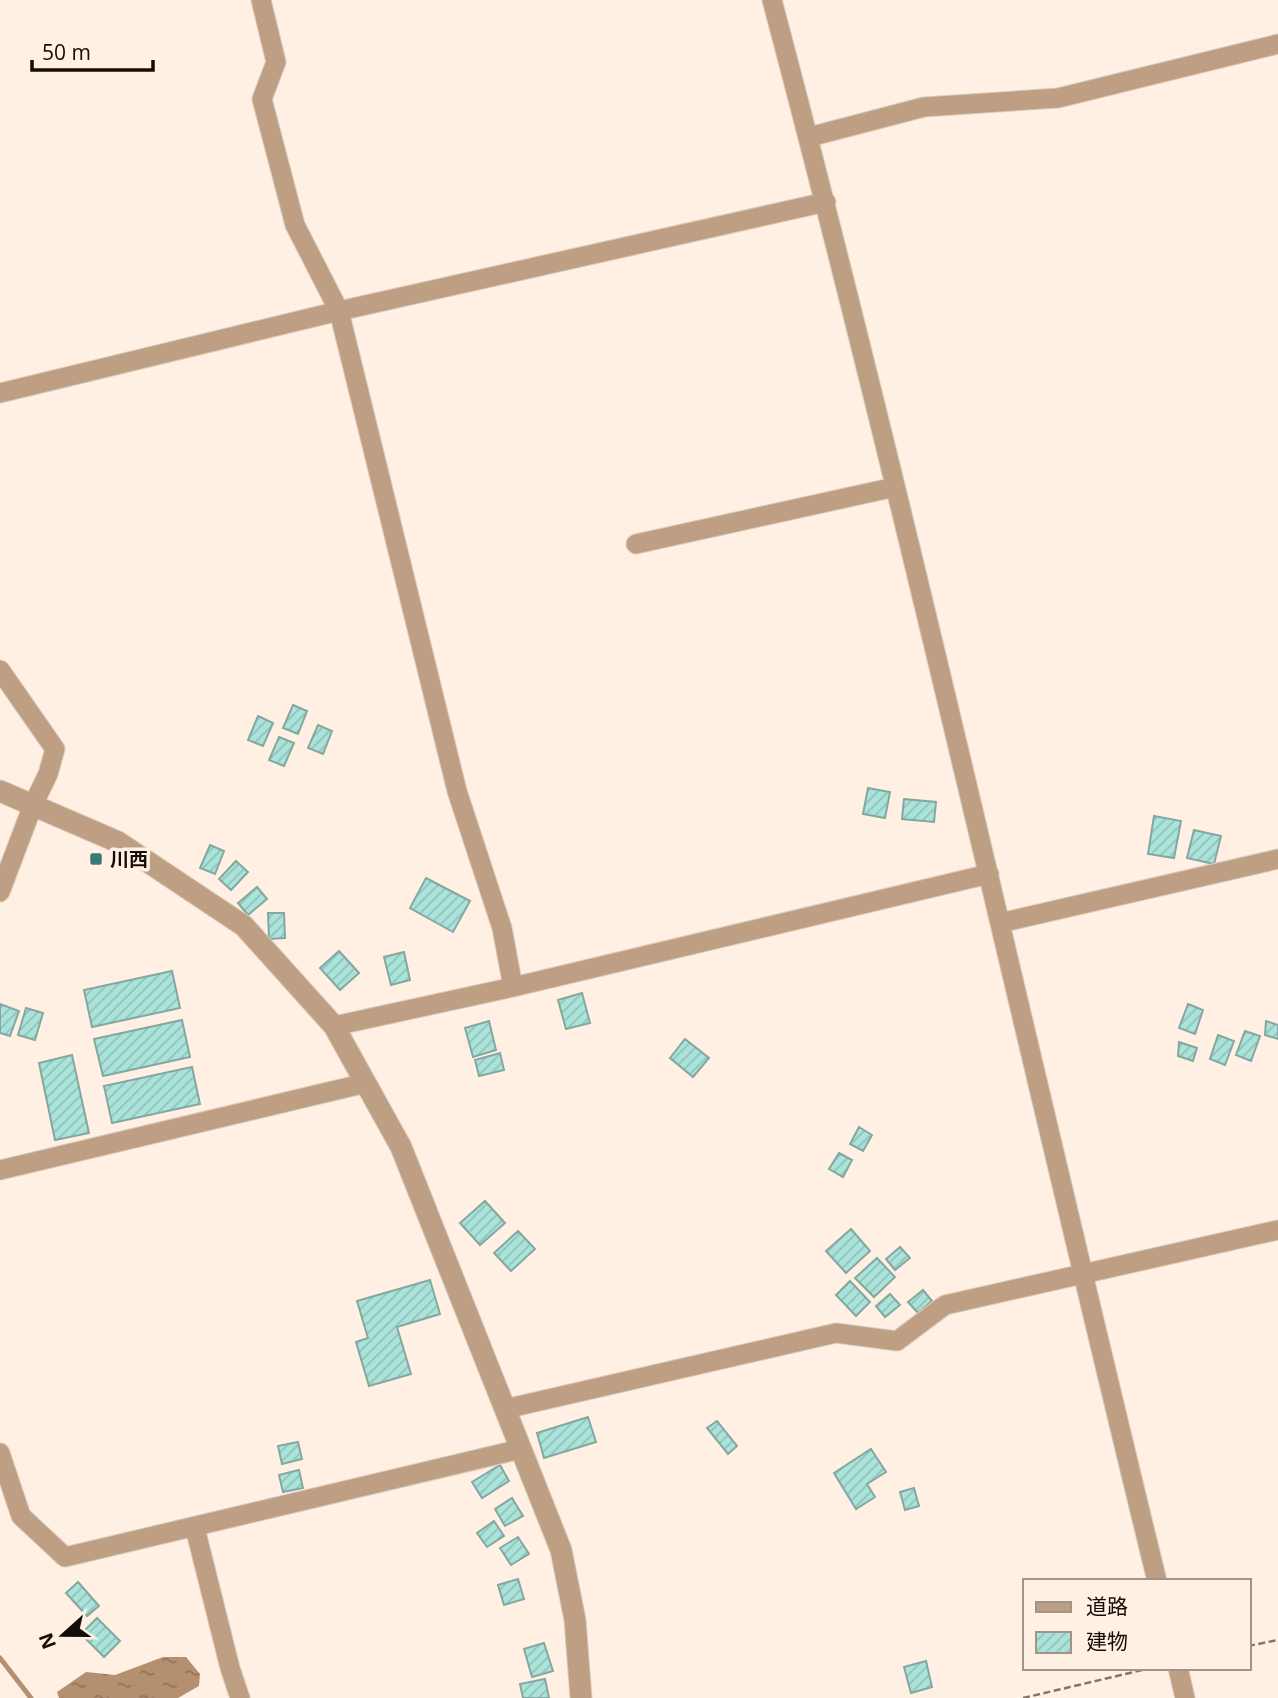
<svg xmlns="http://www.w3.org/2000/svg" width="1278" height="1698" font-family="'Open Sans','Noto Sans JP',sans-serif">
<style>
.water{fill:url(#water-ripples)}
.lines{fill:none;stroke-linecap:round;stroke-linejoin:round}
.stream{stroke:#b49071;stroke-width:5}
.building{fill:url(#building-hatch);stroke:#84a8a1;stroke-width:2}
.minor-casing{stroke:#d9ccc0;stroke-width:21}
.tertiary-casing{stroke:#d9ccc0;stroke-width:23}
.path{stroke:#81756c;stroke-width:2.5;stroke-dasharray:7 3.5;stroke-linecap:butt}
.minor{stroke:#bf9f83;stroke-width:19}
.tertiary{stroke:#bf9f83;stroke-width:21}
.poi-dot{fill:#387d73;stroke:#fff0e3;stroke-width:2.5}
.labels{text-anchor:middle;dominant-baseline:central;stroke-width:7;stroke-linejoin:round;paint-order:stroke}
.poi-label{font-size:19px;font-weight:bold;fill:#140c06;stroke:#fff0e3;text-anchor:start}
</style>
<defs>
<pattern id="water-ripples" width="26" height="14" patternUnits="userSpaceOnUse" patternTransform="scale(1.75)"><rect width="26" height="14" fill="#b49071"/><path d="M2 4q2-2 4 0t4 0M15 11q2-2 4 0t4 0" fill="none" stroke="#91745b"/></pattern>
<pattern id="building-hatch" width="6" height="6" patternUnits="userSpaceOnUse" patternTransform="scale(1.75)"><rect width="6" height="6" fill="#a9e3d9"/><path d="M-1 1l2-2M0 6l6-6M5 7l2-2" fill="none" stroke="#91c2b9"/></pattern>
</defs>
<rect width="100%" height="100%" fill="#fff0e3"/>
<!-- water -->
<path class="water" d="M 163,1657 L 186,1657 L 200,1674 L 199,1686 L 178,1698 L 59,1698 L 57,1692 L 86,1672 L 115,1675 Z"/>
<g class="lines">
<!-- stream -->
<path class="stream" d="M 0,1658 L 31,1698"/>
</g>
<!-- building -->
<path class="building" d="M 293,705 L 307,711 L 298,734 L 283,728 Z
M 258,716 L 273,723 L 263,746 L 248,740 Z
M 318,725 L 332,731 L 323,754 L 308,748 Z
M 279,737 L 294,743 L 284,766 L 269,760 Z
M 868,788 L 890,792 L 885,818 L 863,814 Z
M 904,799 L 936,802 L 934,822 L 902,819 Z
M 1154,816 L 1181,821 L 1174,858 L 1148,854 Z
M 1194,830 L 1221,836 L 1214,864 L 1187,858 Z
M 210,845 L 224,851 L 215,874 L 200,868 Z
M 236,861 L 248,872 L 231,890 L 219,879 Z
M 426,878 L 470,901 L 453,932 L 410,908 Z
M 257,887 L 267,899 L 248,915 L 238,903 Z
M 268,913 L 284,913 L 285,938 L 269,939 Z
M 339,951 L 359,973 L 340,990 L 320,968 Z
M 404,952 L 410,980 L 391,985 L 384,957 Z
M 172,971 L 180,1008 L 92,1027 L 84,990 Z
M 582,993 L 590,1023 L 566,1029 L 558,1000 Z
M 0,1004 L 19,1011 L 10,1036 L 0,1033 Z
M 1188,1004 L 1203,1010 L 1195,1034 L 1179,1028 Z
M 26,1008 L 43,1013 L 35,1040 L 18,1035 Z
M 182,1020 L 190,1057 L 103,1076 L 94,1039 Z
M 489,1021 L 496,1050 L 473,1057 L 465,1028 Z
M 1266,1021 L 1278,1025 L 1278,1039 L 1265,1035 Z
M 1245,1031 L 1260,1036 L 1251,1061 L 1236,1055 Z
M 1218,1035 L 1234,1041 L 1225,1065 L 1210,1059 Z
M 685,1039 L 709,1058 L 693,1077 L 670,1058 Z
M 1179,1042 L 1197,1048 L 1193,1061 L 1178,1056 Z
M 500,1053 L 504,1070 L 479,1076 L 475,1060 Z
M 72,1055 L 89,1133 L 55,1140 L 39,1063 Z
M 192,1067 L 200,1104 L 112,1123 L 104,1086 Z
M 859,1127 L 872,1135 L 863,1151 L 850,1144 Z
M 839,1153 L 852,1160 L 843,1177 L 829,1169 Z
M 485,1201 L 505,1223 L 480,1245 L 460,1223 Z
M 851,1229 L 870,1251 L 846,1273 L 826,1251 Z
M 518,1231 L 535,1249 L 511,1271 L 494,1253 Z
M 900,1247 L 910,1258 L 895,1270 L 886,1259 Z
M 877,1258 L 895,1277 L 874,1297 L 855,1278 Z
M 430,1280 L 440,1314 L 397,1327 L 411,1374 L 369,1386 L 356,1342 L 368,1338 L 357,1301 Z
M 850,1281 L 870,1302 L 856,1316 L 836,1295 Z
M 923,1290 L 932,1301 L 918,1313 L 908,1302 Z
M 890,1294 L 900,1305 L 885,1317 L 876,1306 Z
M 588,1417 L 596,1442 L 544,1458 L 537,1433 Z
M 717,1421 L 737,1446 L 728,1454 L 707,1428 Z
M 298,1442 L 302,1459 L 282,1464 L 278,1446 Z
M 871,1449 L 886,1472 L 867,1484 L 875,1497 L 856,1509 L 834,1473 Z
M 500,1465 L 509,1481 L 482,1498 L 472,1482 Z
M 299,1470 L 303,1488 L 283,1492 L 279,1475 Z
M 914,1488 L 919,1506 L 905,1510 L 900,1492 Z
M 512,1498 L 523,1516 L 505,1526 L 495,1509 Z
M 494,1521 L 504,1536 L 487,1547 L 477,1533 Z
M 518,1537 L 529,1554 L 511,1565 L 500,1548 Z
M 518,1579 L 524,1599 L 504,1605 L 498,1585 Z
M 78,1582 L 99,1606 L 87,1616 L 66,1593 Z
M 97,1618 L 120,1641 L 104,1657 L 81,1634 Z
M 544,1643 L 553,1671 L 532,1677 L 524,1649 Z
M 926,1661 L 932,1687 L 911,1693 L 904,1667 Z
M 545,1679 L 549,1698 L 523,1698 L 520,1684 Z"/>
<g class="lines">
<!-- minor casing -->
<g class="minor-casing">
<path id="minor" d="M 261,0 L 276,62 L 262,99 L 295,225 L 339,311 L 457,791 L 502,928 L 513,987
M 772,0 C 911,525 1028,1054 1157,1581
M 809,137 L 924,107 L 1058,98 L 1278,44
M 0,393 L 339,311 L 826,202
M 636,544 L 895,487
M 0,670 L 55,749 L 48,774 L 33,805 L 0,892
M 1000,923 L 1278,859
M 334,1026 L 513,987 L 989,874
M 0,1170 L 366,1083
M 505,1409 L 836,1333 L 897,1341 L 945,1305 L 1278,1230
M 0,1453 L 21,1516 L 65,1557 L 521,1449
M 195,1528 L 230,1668 L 240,1698
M 1178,1668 L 1185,1698"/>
</g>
<!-- tertiary casing -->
<g class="tertiary-casing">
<path id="tertiary" d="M 0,791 L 118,842 L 244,926 L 334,1026 L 401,1147 L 561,1550 L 575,1620 L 581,1698"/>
</g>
<!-- path -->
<path class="path" d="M 1248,1646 L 1278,1640
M 1023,1698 L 1151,1668"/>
<!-- minor -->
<use href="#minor" class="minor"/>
<!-- tertiary -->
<use href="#tertiary" class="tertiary"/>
</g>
<!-- markers -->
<rect class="poi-dot" x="89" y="852" width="14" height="14" rx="3.5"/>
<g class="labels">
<!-- poi labels -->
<g class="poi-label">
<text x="110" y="859">川西</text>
</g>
</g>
<!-- legend -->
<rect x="1023" y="1579" width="228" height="91" fill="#fff0e3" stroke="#a1958b" stroke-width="2"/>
<rect x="1036" y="1602" width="35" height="10" fill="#bf9f83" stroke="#a1958b" stroke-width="2"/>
<text x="1086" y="1614" font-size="21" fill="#140c06">道路</text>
<rect x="1036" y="1632" width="35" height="21" fill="url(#building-hatch)" stroke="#a1958b" stroke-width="2"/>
<text x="1086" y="1649" font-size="21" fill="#140c06">建物</text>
<!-- north arrow -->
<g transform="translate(63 1635) rotate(249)" stroke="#fff0e3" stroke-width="5" paint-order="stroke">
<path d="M0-5L12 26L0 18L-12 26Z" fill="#140c06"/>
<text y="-10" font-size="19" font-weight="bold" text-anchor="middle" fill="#140c06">N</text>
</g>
<!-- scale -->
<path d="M32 60v10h121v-10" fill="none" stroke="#140c06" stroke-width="3.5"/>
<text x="42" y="60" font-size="21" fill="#140c06" stroke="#fff0e3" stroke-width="5" paint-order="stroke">50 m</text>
</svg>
